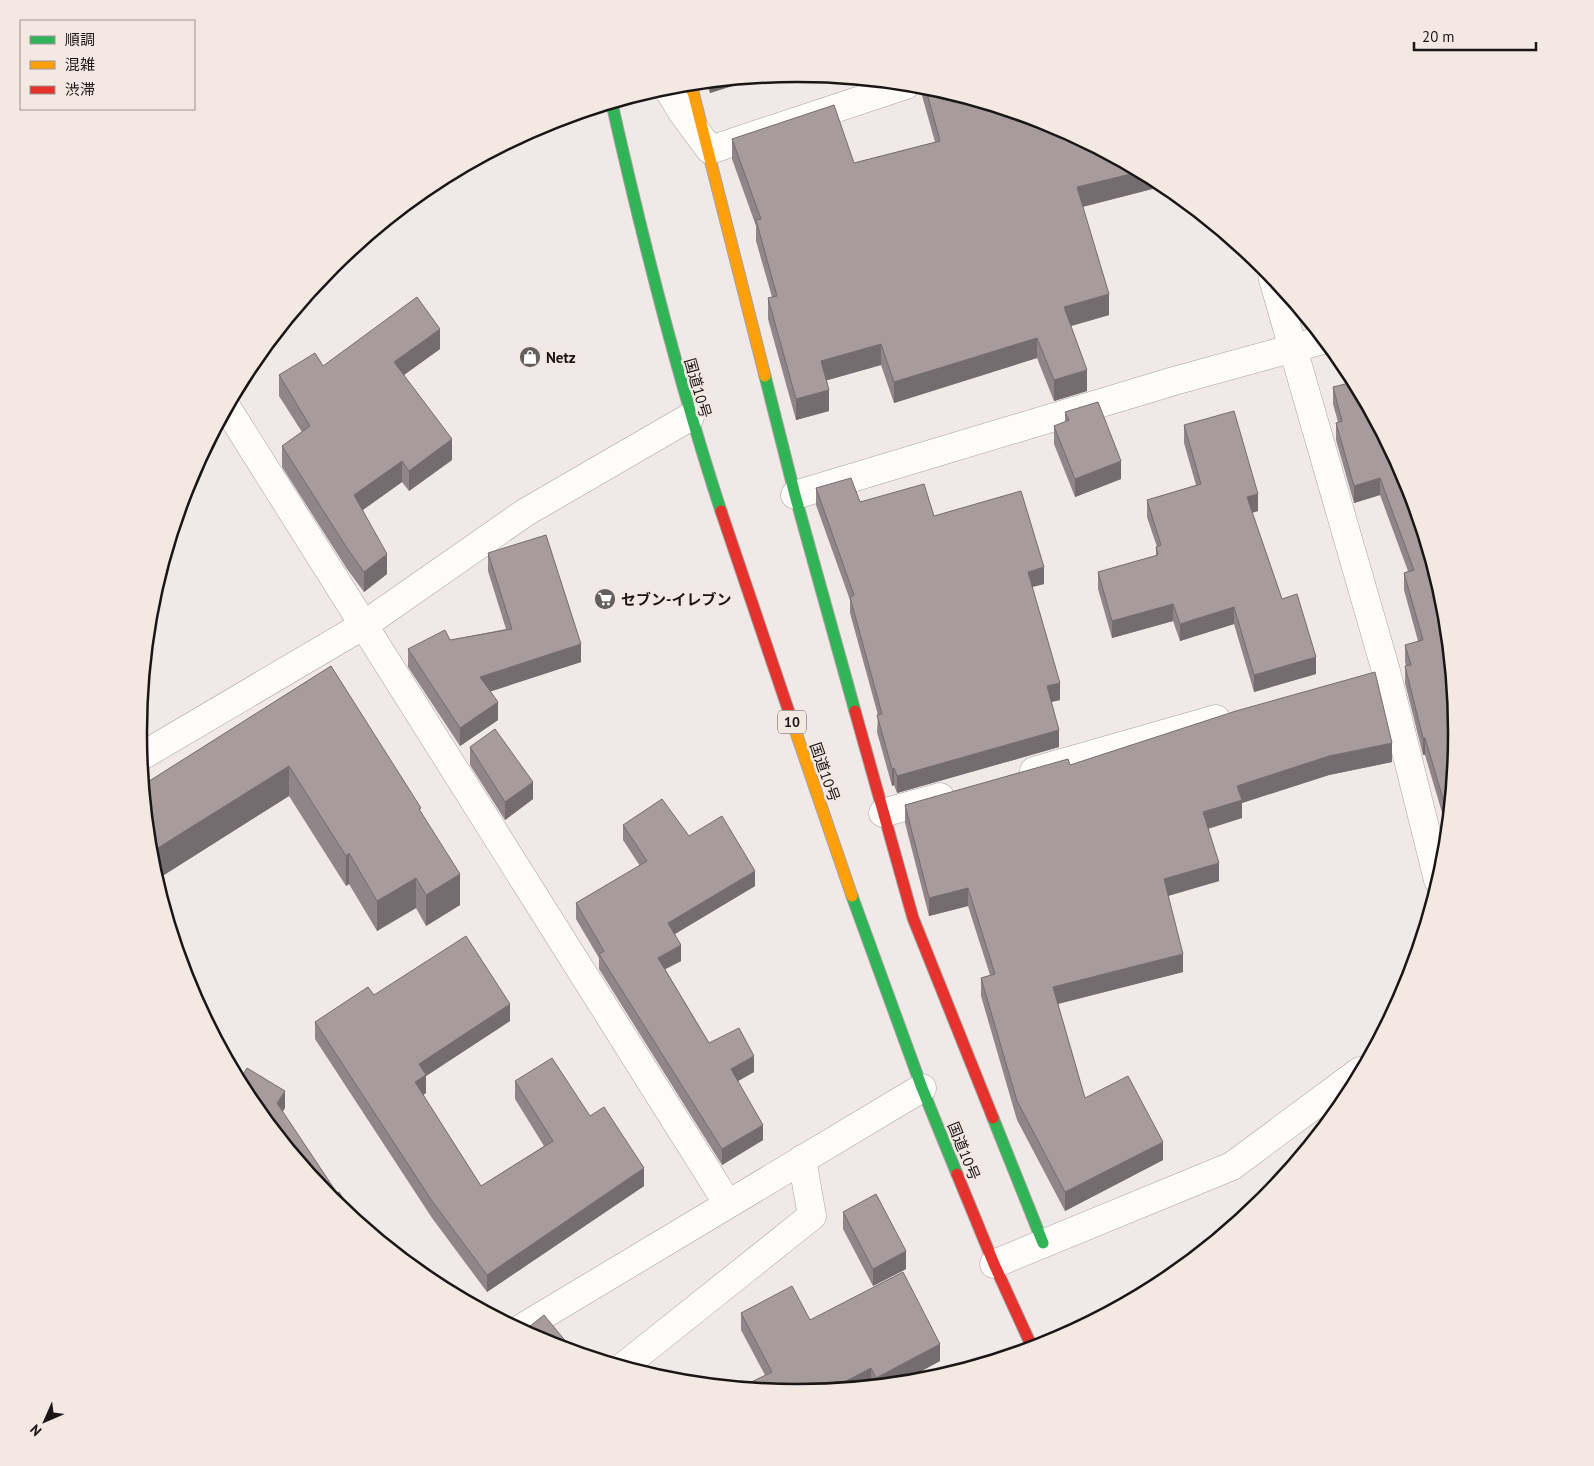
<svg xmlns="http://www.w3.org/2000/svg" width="1594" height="1466" font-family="'PT Sans','Noto Sans JP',sans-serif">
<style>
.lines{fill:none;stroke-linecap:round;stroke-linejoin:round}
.street-casing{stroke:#a6a1a0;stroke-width:29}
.fast-casing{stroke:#a6a1a0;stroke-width:13}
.slow-casing{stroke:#a6a1a0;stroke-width:13}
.jam-casing{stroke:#a6a1a0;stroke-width:13}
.street{stroke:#fdfcfb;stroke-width:28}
.fast{stroke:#30b455;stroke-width:11}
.slow{stroke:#ff9f0a;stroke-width:11}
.jam{stroke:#e5322d;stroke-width:11}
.wall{fill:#908588}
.shaded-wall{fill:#756c6f}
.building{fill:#a79b9e;stroke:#756c6f}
.labels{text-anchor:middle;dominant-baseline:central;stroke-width:5;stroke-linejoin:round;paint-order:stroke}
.shield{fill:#f4e8e3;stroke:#5b5553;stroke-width:1}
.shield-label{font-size:14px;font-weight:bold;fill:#1a1615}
.poi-label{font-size:15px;font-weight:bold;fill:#1a1615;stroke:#f4e8e3;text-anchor:start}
.street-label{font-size:15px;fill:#1a1615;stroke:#f4e8e3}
.rim{fill:none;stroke:#1a1615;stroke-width:2.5}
</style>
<rect width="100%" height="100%" fill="#f0e9e7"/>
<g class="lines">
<!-- street casing -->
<g class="street-casing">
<path id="street" d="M 667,87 L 682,112 L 710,150 L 906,85
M 1273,279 L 1386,671 L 1438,880
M 227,408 L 728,1204
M 795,495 L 1174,381 L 1323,340
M 140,757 L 364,625 L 526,512 L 690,417
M 1034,771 L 1216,719
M 883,813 L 940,797
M 994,1264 L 1232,1166 L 1360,1071
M 520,1329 L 922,1088
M 624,1366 L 812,1216 L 802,1159"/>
</g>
<!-- fast casing -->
<g class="fast-casing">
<path id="fast" d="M 612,104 C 643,241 677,377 721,511
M 765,376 L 795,495 L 855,711
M 852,896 L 922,1088 L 957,1174
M 993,1118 L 1043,1243"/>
</g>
<!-- slow casing -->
<g class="slow-casing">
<path id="slow" d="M 691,84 L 765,376
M 790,715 L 852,896"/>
</g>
<!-- jam casing -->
<g class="jam-casing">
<path id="jam" d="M 721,511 L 790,715
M 855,711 L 913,918 L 993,1118
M 957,1174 L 994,1264 L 1032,1347"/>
</g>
<!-- street -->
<use href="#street" class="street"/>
<!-- fast -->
<use href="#fast" class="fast"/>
<!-- slow -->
<use href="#slow" class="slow"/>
<!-- jam -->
<use href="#jam" class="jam"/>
</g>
<!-- wall -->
<path class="wall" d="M 748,79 L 748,81 L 710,93 L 706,83 Z
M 921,86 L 926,86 L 1160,183 L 1160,187 L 1083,207 L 1109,315 L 1071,326 L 1087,391 L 1054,401 L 1037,358 L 894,403 L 881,365 L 827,380 L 829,411 L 796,420 L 768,319 L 768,298 L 772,297 L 756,241 L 756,226 L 732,159 L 732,139 L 854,163 L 935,142 L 921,92 Z
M 440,349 L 404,375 L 452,460 L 409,491 L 402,482 L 363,510 L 387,574 L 364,592 L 347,569 L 282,467 L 282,446 L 302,432 L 279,396 L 279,375 L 323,366 Z
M 1333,387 L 1406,481 L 1456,733 L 1447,825 L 1446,826 L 1425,755 L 1423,755 L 1405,683 L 1405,666 L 1406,666 L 1405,662 L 1405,645 L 1418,641 L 1404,590 L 1404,573 L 1408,571 L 1380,495 L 1354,503 L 1336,440 L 1336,423 L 1338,422 L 1333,404 Z
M 1065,412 L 1121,479 L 1075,497 L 1054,444 L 1054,426 L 1065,422 Z
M 1184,425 L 1258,511 L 1252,513 L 1282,599 L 1316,674 L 1254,692 L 1234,624 L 1180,641 L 1173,621 L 1112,638 L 1098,589 L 1098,572 L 1156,556 L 1156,547 L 1157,547 L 1147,517 L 1147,500 L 1196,485 L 1184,443 Z
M 816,488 L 860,502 L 934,516 L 1044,584 L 1032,587 L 1060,700 L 1051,702 L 1059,747 L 897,793 L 894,785 L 892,786 L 877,732 L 878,715 L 850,613 L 850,600 L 816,505 Z
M 488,553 L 581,662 L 490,691 L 498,720 L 460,746 L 408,667 L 408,649 L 450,640 L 506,629 L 488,571 Z
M 331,666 L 421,812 L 460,905 L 426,926 L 416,908 L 377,931 L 349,884 L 346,886 L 289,796 L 156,880 L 150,861 L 143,785 Z
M 470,747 L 533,799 L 505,820 L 470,765 Z
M 1392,762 L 1329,775 L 1242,803 L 1242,818 L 1208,829 L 1219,881 L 1168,896 L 1183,972 L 1058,1004 L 1085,1098 L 1163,1160 L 1065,1211 L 1017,1120 L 981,996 L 981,978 L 990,975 L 968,906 L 929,916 L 905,823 L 905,805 L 1070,765 Z
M 623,825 L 689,836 L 755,886 L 675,934 L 681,961 L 665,969 L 709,1043 L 754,1072 L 738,1081 L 763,1140 L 722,1165 L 599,969 L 599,958 L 576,919 L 576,903 L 640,866 L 623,840 Z
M 374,995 L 510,1021 L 426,1076 L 426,1093 L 423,1095 L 481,1186 L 544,1146 L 515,1099 L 515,1081 L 590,1116 L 644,1186 L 487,1292 L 432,1218 L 315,1039 L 315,1022 Z
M 843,1212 L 906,1269 L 873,1286 L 843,1229 Z
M 741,1313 L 810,1320 L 940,1361 L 901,1382 L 797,1392 L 765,1375 L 741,1330 Z"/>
<!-- shaded-wall -->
<path class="shaded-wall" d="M 748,79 L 748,81 L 710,93 L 710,82 Z
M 1139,172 L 1160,183 L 1160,187 L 1077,208 L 1077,187 Z
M 1109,294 L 1109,315 L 1064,328 L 1064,307 Z
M 440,329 L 440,349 L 394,382 L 394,362 Z
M 1037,338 L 1037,358 L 894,403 L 894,382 Z
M 881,344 L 881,365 L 821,382 L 821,361 Z
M 259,355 L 259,364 L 245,375 L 249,366 Z
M 1087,370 L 1087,391 L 1054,401 L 1054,380 Z
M 829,390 L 829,411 L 796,420 L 796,399 Z
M 452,439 L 452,460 L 409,491 L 409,471 Z
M 402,461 L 402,482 L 354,516 L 354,495 Z
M 1121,461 L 1121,479 L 1075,497 L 1075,479 Z
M 1380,478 L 1380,495 L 1354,503 L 1354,486 Z
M 1258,494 L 1258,511 L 1247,514 L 1247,497 Z
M 387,554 L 387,574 L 364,592 L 364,572 Z
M 1044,567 L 1044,584 L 1028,588 L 1028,572 Z
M 1173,604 L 1173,621 L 1112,638 L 1112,621 Z
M 1234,607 L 1234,624 L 1180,641 L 1180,624 Z
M 581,644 L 581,662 L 480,695 L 480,677 Z
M 1316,657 L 1316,674 L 1254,692 L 1254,675 Z
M 1060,683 L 1060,700 L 1047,703 L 1047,686 Z
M 498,702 L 498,720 L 460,746 L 460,728 Z
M 1059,730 L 1059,747 L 897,793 L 897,776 Z
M 1423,738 L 1425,738 L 1425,755 L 1423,755 Z
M 1392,743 L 1392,762 L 1329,775 L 1242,803 L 1242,818 L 1203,830 L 1203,812 L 1237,786 L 1329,756 Z
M 289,766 L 289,796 L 156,880 L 153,870 L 153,851 Z
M 894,768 L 894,785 L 892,786 L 892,769 Z
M 533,782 L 533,799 L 505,820 L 505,802 Z
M 1449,808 L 1447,825 L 1446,826 L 1446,809 Z
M 349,853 L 349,884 L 346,886 L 346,856 Z
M 1219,863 L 1219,881 L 1164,897 L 1164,879 Z
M 755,871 L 755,886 L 668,938 L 668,923 Z
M 460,874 L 460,905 L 426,926 L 426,895 Z
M 416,878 L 416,908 L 377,931 L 377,901 Z
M 968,888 L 968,906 L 929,916 L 929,898 Z
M 681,945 L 681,961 L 658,973 L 658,958 Z
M 1183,954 L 1183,972 L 1053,1005 L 1053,987 Z
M 510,1004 L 510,1021 L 426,1076 L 426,1093 L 415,1100 L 415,1082 L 419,1064 Z
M 754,1056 L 754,1072 L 731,1085 L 731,1069 Z
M 285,1091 L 285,1108 L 277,1121 L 277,1103 Z
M 763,1125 L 763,1140 L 722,1165 L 722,1149 Z
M 1163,1142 L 1163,1160 L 1065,1211 L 1065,1192 Z
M 644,1168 L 644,1186 L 487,1292 L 487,1275 Z
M 906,1251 L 906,1269 L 873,1286 L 873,1269 Z
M 940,1344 L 940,1361 L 901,1382 L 876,1385 L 876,1378 Z
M 871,1368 L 871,1385 L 831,1389 Z"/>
<!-- building -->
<path class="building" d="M 925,86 L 1050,124 L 1139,172 L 1077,187 L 1109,294 L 1064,307 L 1087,370 L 1054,380 L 1037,338 L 894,382 L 881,344 L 821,361 L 829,390 L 796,399 L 768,298 L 777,296 L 756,220 L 761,219 L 732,139 L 834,105 L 854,163 L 940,141 Z
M 417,297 L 440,329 L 394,362 L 452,439 L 409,471 L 402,461 L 354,495 L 387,554 L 364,572 L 347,548 L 282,446 L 310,426 L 279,375 L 315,353 L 323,366 Z
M 1353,382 L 1406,481 L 1444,605 L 1456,733 L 1449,808 L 1446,809 L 1425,738 L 1423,738 L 1405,666 L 1411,665 L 1405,645 L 1423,640 L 1404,573 L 1414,570 L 1380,478 L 1354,486 L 1336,423 L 1342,421 L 1333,387 Z
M 1098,402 L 1121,461 L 1075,479 L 1054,426 L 1069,420 L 1065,412 Z
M 1234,411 L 1258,494 L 1247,497 L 1282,599 L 1297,594 L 1316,657 L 1254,675 L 1234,607 L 1180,624 L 1173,604 L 1112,621 L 1098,572 L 1158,555 L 1156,547 L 1161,545 L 1147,500 L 1201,484 L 1184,425 Z
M 851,478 L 860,502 L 924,484 L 934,516 L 1021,491 L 1044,567 L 1028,572 L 1060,683 L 1047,686 L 1059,730 L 897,776 L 894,768 L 892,769 L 877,715 L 882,714 L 850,597 L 854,595 L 816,488 Z
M 546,535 L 581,644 L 480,677 L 498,702 L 460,728 L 408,649 L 445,630 L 450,640 L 512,629 L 488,553 Z
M 331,666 L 421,808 L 419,809 L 460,874 L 426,895 L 416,878 L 377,901 L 349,853 L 346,856 L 289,766 L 153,851 L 149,844 L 143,785 Z
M 1375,672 L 1392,743 L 1329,756 L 1237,786 L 1242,800 L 1203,812 L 1219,863 L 1164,879 L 1183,954 L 1053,987 L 1085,1098 L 1128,1076 L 1163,1142 L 1065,1192 L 1017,1101 L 981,978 L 995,974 L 968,888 L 929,898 L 905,805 L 1068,759 L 1070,765 L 1236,711 Z
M 495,729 L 533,782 L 505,802 L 470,747 Z
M 662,799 L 689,836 L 722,816 L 755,871 L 668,923 L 681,945 L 658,958 L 709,1043 L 739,1028 L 754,1056 L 731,1069 L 763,1125 L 722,1149 L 599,954 L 604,951 L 576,903 L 647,861 L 623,825 Z
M 466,936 L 510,1004 L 419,1064 L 426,1075 L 415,1082 L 481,1186 L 553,1141 L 515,1081 L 552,1058 L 590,1116 L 604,1107 L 644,1168 L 487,1275 L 432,1201 L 315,1022 L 368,987 L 374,995 Z
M 247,1068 L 285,1091 L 277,1103 L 337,1193 L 339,1192 L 359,1222 L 331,1199 L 249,1099 L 235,1073 L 241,1078 Z
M 876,1194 L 906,1251 L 873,1269 L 843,1212 Z
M 903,1272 L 940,1344 L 876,1378 L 871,1368 L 831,1389 L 797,1392 L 741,1387 L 772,1372 L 741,1313 L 792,1286 L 810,1320 Z
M 544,1315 L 572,1349 L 570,1350 L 544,1342 L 524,1331 Z"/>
<!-- icons -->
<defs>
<g id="shop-disc" transform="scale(1.125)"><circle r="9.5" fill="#65605e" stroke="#f4e8e3"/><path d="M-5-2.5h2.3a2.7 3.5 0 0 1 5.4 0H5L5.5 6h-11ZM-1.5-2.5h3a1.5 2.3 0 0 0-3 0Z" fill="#fff"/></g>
<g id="supermarket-disc" transform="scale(1.125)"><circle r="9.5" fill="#65605e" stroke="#f4e8e3"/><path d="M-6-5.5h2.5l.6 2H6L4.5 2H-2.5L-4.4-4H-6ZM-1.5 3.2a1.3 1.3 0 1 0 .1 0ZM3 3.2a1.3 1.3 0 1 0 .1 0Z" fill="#fff"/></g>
</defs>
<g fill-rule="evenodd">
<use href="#shop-disc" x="530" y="357"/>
<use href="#supermarket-disc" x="605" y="599"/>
</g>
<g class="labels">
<!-- shield labels -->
<rect class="shield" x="778" y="710.5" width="28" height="23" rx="4"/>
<g class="shield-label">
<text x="792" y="722">10</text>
</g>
<!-- poi labels -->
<g class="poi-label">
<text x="546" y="357">Netz</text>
<text x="621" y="599">セブン-イレブン</text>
</g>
<!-- street labels -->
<g class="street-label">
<text transform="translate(698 388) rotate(74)">国道10号</text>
<text transform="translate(825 772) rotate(71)">国道10号</text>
<text transform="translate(964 1151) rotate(68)">国道10号</text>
</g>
</g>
<!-- crop -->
<path d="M0 0H1594V1466H0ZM797 82H798A650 650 0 0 1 1448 732V734A650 650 0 0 1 798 1384H797A650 650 0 0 1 147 734V732A650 650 0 0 1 797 82Z" fill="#f4e8e3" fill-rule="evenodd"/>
<path class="rim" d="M797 82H798A650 650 0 0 1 1448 732V734A650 650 0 0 1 798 1384H797A650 650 0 0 1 147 734V732A650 650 0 0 1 797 82Z"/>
<!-- legend -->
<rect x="20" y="20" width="175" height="90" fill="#f4e8e3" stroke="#9d9491"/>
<rect x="30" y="36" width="25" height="8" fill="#30b455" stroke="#9d9491"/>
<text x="65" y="45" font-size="15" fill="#1a1615">順調</text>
<rect x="30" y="61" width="25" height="8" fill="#ff9f0a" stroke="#9d9491"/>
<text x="65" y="70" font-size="15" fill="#1a1615">混雑</text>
<rect x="30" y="86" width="25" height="8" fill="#e5322d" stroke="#9d9491"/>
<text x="65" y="95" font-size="15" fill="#1a1615">渋滞</text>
<!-- north arrow -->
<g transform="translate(45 1421) rotate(225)" stroke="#f4e8e3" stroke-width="4" paint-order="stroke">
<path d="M0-4L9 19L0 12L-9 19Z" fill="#1a1615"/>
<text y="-8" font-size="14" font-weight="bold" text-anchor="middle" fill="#1a1615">N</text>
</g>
<!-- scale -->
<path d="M1414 42v8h122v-8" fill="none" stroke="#1a1615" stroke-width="2.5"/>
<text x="1422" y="42" font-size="15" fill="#1a1615" stroke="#f4e8e3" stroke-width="4" paint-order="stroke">20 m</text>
</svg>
